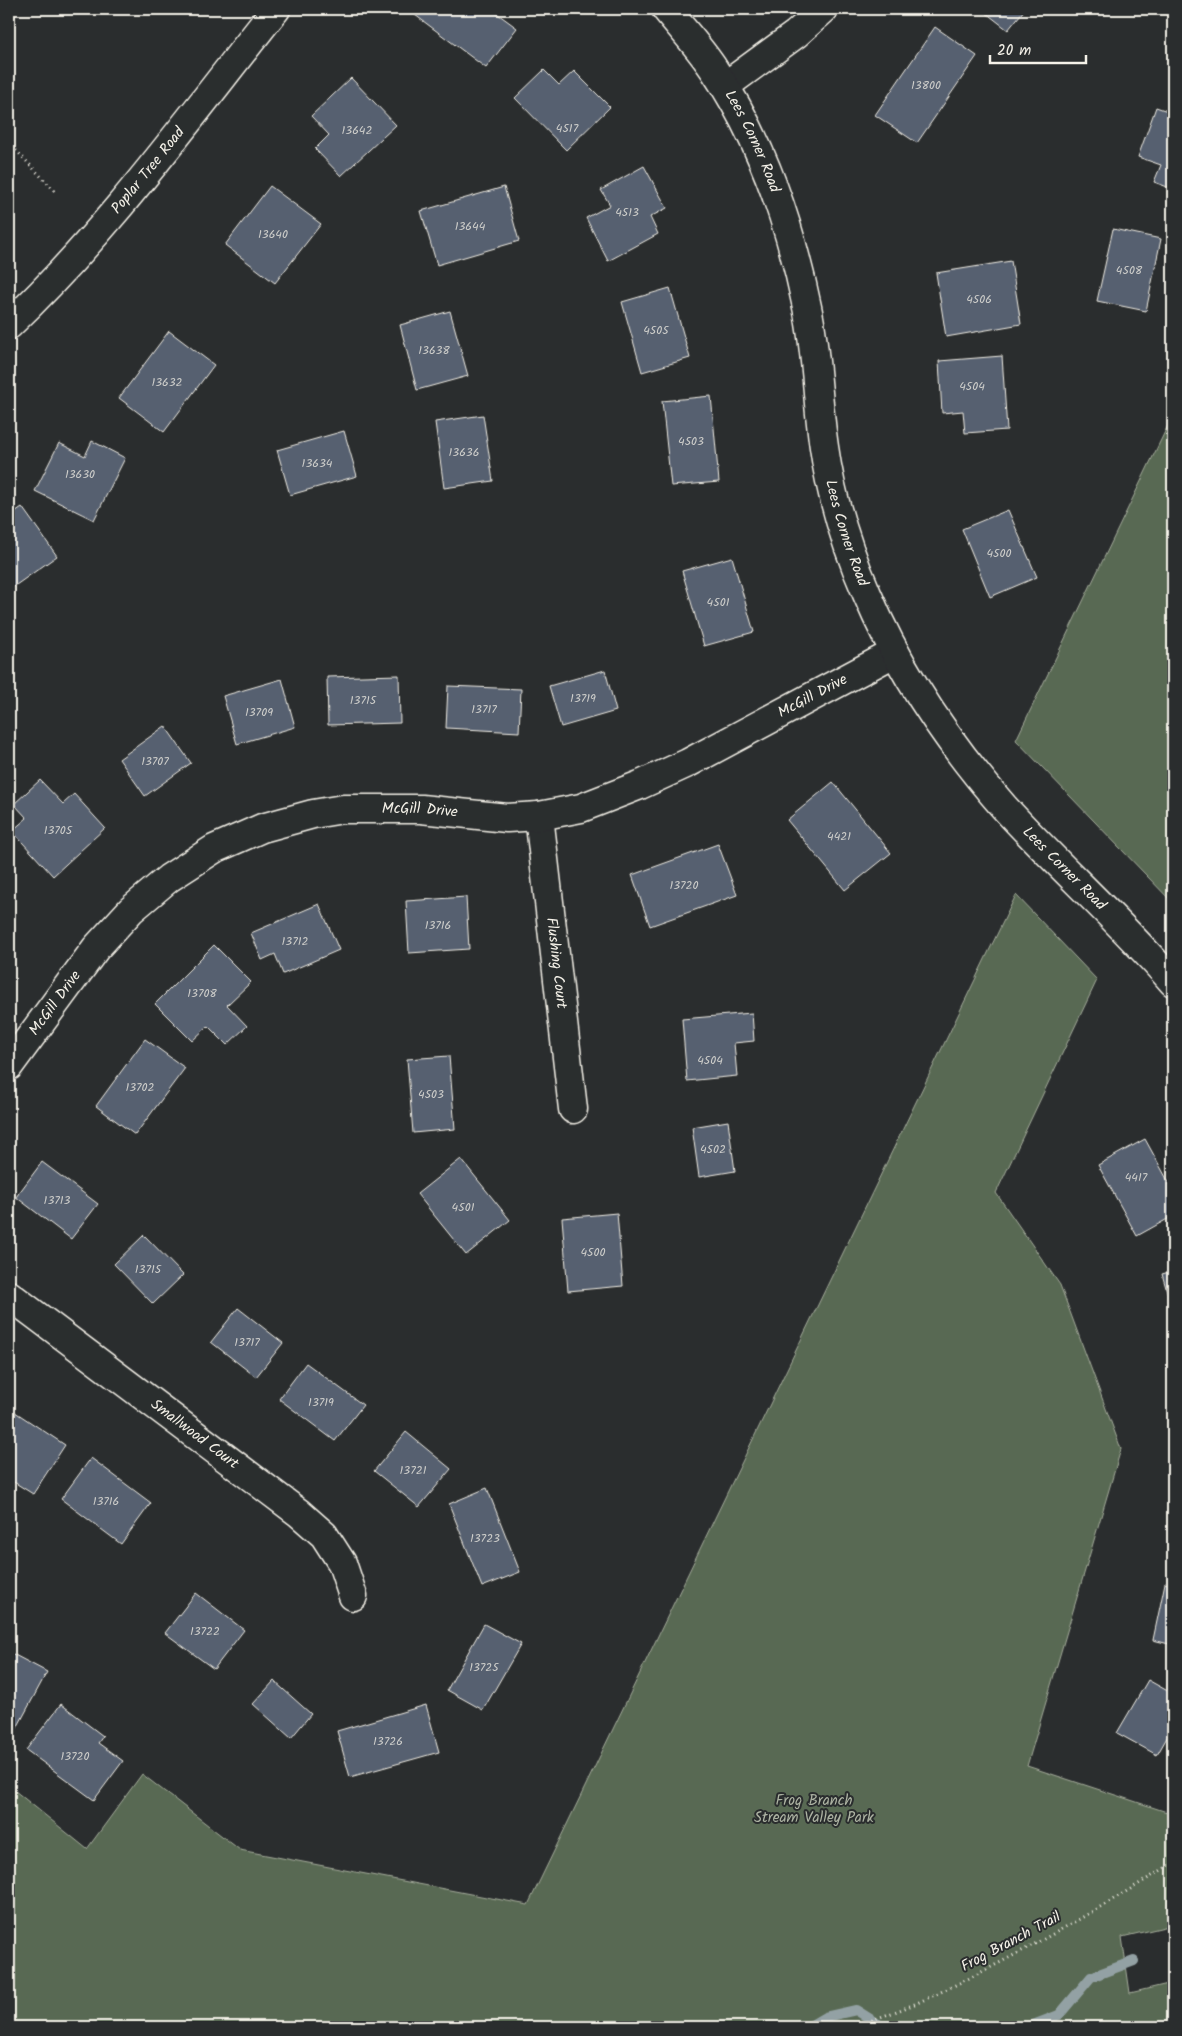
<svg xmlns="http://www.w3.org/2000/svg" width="1182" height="2036" font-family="Kalam,sans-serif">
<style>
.green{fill:#586952;stroke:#a6ad9d}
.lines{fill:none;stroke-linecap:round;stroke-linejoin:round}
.stream{stroke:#93a1a4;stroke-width:10}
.building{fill:#576070;stroke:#f4f1e8}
.minor-casing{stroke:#f4f1e8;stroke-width:31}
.tertiary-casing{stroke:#f4f1e8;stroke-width:31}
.secondary-casing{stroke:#f4f1e8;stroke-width:31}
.path{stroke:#f4f1e8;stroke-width:3;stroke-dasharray:1 4;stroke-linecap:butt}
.minor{stroke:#2a2d2e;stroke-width:28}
.tertiary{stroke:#2a2d2e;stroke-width:28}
.secondary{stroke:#2a2d2e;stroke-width:28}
.labels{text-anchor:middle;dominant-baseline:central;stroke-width:4;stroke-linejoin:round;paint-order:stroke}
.number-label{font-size:12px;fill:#cdcdca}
.street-label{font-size:15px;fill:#f4f1e8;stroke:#2a2d2e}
.park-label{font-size:15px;fill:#aeb4a4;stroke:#2a2d2e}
</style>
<rect width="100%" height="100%" fill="#2a2d2e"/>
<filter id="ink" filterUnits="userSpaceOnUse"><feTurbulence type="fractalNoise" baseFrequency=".02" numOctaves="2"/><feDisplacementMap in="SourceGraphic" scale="10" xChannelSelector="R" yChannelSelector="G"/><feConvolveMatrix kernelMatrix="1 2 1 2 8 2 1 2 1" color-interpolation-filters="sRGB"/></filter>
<g filter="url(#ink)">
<!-- green -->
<path class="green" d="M 1173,415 L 1173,903 L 1016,740 Z
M 1016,895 L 1097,980 L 996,1193 L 1060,1285 L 1121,1449 L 1027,1766 L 1173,1814 L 1173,1925 L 1122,1937 L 1130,1993 L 1168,1984 L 1167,2027 L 9,2027 L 9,1786 L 87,1849 L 142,1774 L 240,1850 L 528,1905 Z"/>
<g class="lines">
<!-- stream -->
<path class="stream" d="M 808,2027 L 825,2017 L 856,2010 L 883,2027
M 1028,2027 L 1059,2015 L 1091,1977 L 1134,1961"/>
</g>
<!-- building -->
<path class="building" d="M 407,9 L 491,9 L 517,28 L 486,68 Z
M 981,9 L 1025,9 L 1008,30 Z
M 935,27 L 977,56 L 917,143 L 875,115 Z
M 544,70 L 559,85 L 574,71 L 610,107 L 566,150 L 515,98 Z
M 351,78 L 396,125 L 341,176 L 315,149 L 329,135 L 311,116 Z
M 1156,107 L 1173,113 L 1173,189 L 1154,182 L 1161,165 L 1138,157 Z
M 644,166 L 667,208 L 650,217 L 658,234 L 608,261 L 586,218 L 610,205 L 601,190 Z
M 270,186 L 321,224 L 275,283 L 225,245 Z
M 504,187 L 519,241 L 437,265 L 421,211 Z
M 1113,229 L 1161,239 L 1146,311 L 1097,301 Z
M 1011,261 L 1021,324 L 946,337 L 936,273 Z
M 670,288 L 690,358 L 642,372 L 622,302 Z
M 450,311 L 468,376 L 417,390 L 400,325 Z
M 169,331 L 214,365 L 164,432 L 119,398 Z
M 1002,356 L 1007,430 L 965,433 L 963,411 L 942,413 L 939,361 Z
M 711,396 L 719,482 L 671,486 L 662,401 Z
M 483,415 L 493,481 L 444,488 L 435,422 Z
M 344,431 L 357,476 L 290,495 L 277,450 Z
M 92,441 L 125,458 L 94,520 L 35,491 L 59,443 L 85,456 Z
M 22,507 L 57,556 L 9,590 L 9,516 Z
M 1008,510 L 1037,577 L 990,597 L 962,529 Z
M 732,557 L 754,632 L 704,646 L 682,571 Z
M 605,670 L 616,711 L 561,727 L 549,686 Z
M 399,675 L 400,723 L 328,725 L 327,677 Z
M 282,679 L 295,727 L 237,744 L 223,696 Z
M 448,686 L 521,689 L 519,732 L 446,728 Z
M 165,726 L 191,763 L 145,796 L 119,759 Z
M 40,780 L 63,804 L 74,794 L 105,828 L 53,876 L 12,831 L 27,818 L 14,804 Z
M 833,782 L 891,853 L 845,890 L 787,820 Z
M 718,844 L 737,895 L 650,926 L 632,875 Z
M 466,897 L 469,949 L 409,953 L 406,901 Z
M 319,904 L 339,950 L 283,974 L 275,954 L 262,960 L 251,933 Z
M 214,945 L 251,982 L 227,1005 L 247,1026 L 227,1045 L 208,1026 L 192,1041 L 155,1004 Z
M 752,1013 L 754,1041 L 734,1043 L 737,1076 L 687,1081 L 682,1019 Z
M 145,1039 L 185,1068 L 135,1135 L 96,1106 Z
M 449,1056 L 455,1129 L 413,1133 L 407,1059 Z
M 728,1121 L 735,1171 L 699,1177 L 692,1127 Z
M 1145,1139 L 1173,1190 L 1173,1216 L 1137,1236 L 1098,1165 Z
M 461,1159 L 510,1220 L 466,1255 L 417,1194 Z
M 42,1162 L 98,1204 L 71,1239 L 16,1197 Z
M 617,1213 L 623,1286 L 568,1291 L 562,1218 Z
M 144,1235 L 183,1275 L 153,1304 L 114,1264 Z
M 1173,1271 L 1173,1312 L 1162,1274 Z
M 238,1308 L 283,1343 L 256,1377 L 211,1342 Z
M 306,1363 L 363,1405 L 335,1441 L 279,1399 Z
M 9,1408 L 65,1445 L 33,1494 L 9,1479 Z
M 406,1432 L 451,1469 L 419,1507 L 374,1471 Z
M 91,1458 L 151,1503 L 121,1544 L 61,1499 Z
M 487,1488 L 520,1572 L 482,1587 L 449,1504 Z
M 1165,1583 L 1173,1585 L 1173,1645 L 1153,1640 Z
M 196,1593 L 244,1630 L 214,1669 L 165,1633 Z
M 484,1624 L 521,1644 L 483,1710 L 447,1690 Z
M 9,1652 L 47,1672 L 11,1739 L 9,1737 Z
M 1148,1680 L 1173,1694 L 1173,1727 L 1157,1755 L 1117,1733 Z
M 274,1681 L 311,1714 L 291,1738 L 253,1704 Z
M 61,1704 L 103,1736 L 98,1743 L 123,1761 L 94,1800 L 26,1750 Z
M 426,1705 L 439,1752 L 350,1777 L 337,1731 Z"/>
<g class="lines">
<!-- minor casing -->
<g class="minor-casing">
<g id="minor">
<path d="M 725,86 L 796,34 L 824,9"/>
<path id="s1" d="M 539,816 L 573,1109"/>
<path id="s2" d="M 9,1066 L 96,948 L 131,910 L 169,878 L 214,849 L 262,828 L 313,814 L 343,809 L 421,809 L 507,818 L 539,816 L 581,808 L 640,785 L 688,763 L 894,653"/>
<path id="s3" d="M 9,1295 L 299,1513 L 324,1535 L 342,1563 L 353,1596"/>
</g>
</g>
<!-- tertiary casing -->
<g class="tertiary-casing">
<g id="tertiary">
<path id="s4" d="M 666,9 C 682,29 701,49 715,71 C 762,141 790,224 807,307 C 817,353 817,401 824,447 C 831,497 847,548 867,594 C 900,672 948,743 1004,807 C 1059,867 1120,921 1173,982"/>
</g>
</g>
<!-- secondary casing -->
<g class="secondary-casing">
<g id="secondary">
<path id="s5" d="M 9,325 C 109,230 190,117 276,9"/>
</g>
</g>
<!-- path -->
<path class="path" d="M 9,143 L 55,191
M 853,2027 C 874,2019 896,2012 917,2003 C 1005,1963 1091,1914 1173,1863"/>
<!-- minor -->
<use href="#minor" class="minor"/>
<!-- tertiary -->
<use href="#tertiary" class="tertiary"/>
<!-- secondary -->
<use href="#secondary" class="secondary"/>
</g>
</g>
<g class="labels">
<!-- number labels -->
<g class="number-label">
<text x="926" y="85">13800</text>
<text x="567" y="128">4517</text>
<text x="357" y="130">13642</text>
<text x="627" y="212">4513</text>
<text x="470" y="226">13644</text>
<text x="273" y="234">13640</text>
<text x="1129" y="270">4508</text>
<text x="979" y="299">4506</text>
<text x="656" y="330">4505</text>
<text x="434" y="350">13638</text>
<text x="167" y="382">13632</text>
<text x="972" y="386">4504</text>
<text x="691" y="441">4503</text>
<text x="464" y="452">13636</text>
<text x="317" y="463">13634</text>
<text x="80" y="474">13630</text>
<text x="999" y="553">4500</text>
<text x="718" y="602">4501</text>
<text x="583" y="698">13719</text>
<text x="363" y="700">13715</text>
<text x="484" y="709">13717</text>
<text x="259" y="712">13709</text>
<text x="155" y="761">13707</text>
<text x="58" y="830">13705</text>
<text x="839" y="836">4421</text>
<text x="684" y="885">13720</text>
<text x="438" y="925">13716</text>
<text x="295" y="941">13712</text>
<text x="202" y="993">13708</text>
<text x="710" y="1060">4504</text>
<text x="140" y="1087">13702</text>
<text x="431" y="1094">4503</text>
<text x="713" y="1149">4502</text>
<text x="1136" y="1177">4417</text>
<text x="57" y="1200">13713</text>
<text x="463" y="1207">4501</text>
<text x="593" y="1252">4500</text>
<text x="148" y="1269">13715</text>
<text x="247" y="1342">13717</text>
<text x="321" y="1402">13719</text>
<text x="413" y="1470">13721</text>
<text x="106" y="1501">13716</text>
<text x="485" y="1538">13723</text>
<text x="205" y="1631">13722</text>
<text x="484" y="1667">13725</text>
<text x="388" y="1741">13726</text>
<text x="75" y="1756">13720</text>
</g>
<!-- street labels -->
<g class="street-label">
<text stroke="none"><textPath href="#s4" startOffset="159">Lees Corner Road</textPath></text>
<text stroke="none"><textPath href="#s5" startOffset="208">Poplar Tree Road</textPath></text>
<text stroke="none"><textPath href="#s4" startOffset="564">Lees Corner Road</textPath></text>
<text stroke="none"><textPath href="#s2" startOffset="934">McGill Drive</textPath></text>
<text stroke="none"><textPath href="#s2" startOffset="514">McGill Drive</textPath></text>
<text stroke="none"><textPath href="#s4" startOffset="969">Lees Corner Road</textPath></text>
<text stroke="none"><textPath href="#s1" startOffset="148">Flushing Court</textPath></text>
<text stroke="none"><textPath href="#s2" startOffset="78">McGill Drive</textPath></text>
<text stroke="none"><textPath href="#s3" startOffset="232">Smallwood Court</textPath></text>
<text transform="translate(1011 1942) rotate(-28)">Frog Branch Trail</text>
</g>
<!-- park labels -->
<g class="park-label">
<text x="814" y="1801">Frog Branch<tspan x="814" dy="17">Stream Valley Park</tspan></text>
</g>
</g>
<!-- margin -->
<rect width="1182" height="2036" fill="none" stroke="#2a2d2e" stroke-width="30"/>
<rect x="15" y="15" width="1152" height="2006" fill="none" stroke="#f4f1e8" stroke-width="2" filter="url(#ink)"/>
<!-- scale -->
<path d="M990 55v8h96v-8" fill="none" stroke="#f4f1e8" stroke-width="2.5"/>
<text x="997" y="55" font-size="15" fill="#f4f1e8" stroke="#2a2d2e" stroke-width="4" paint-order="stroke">20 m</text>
</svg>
